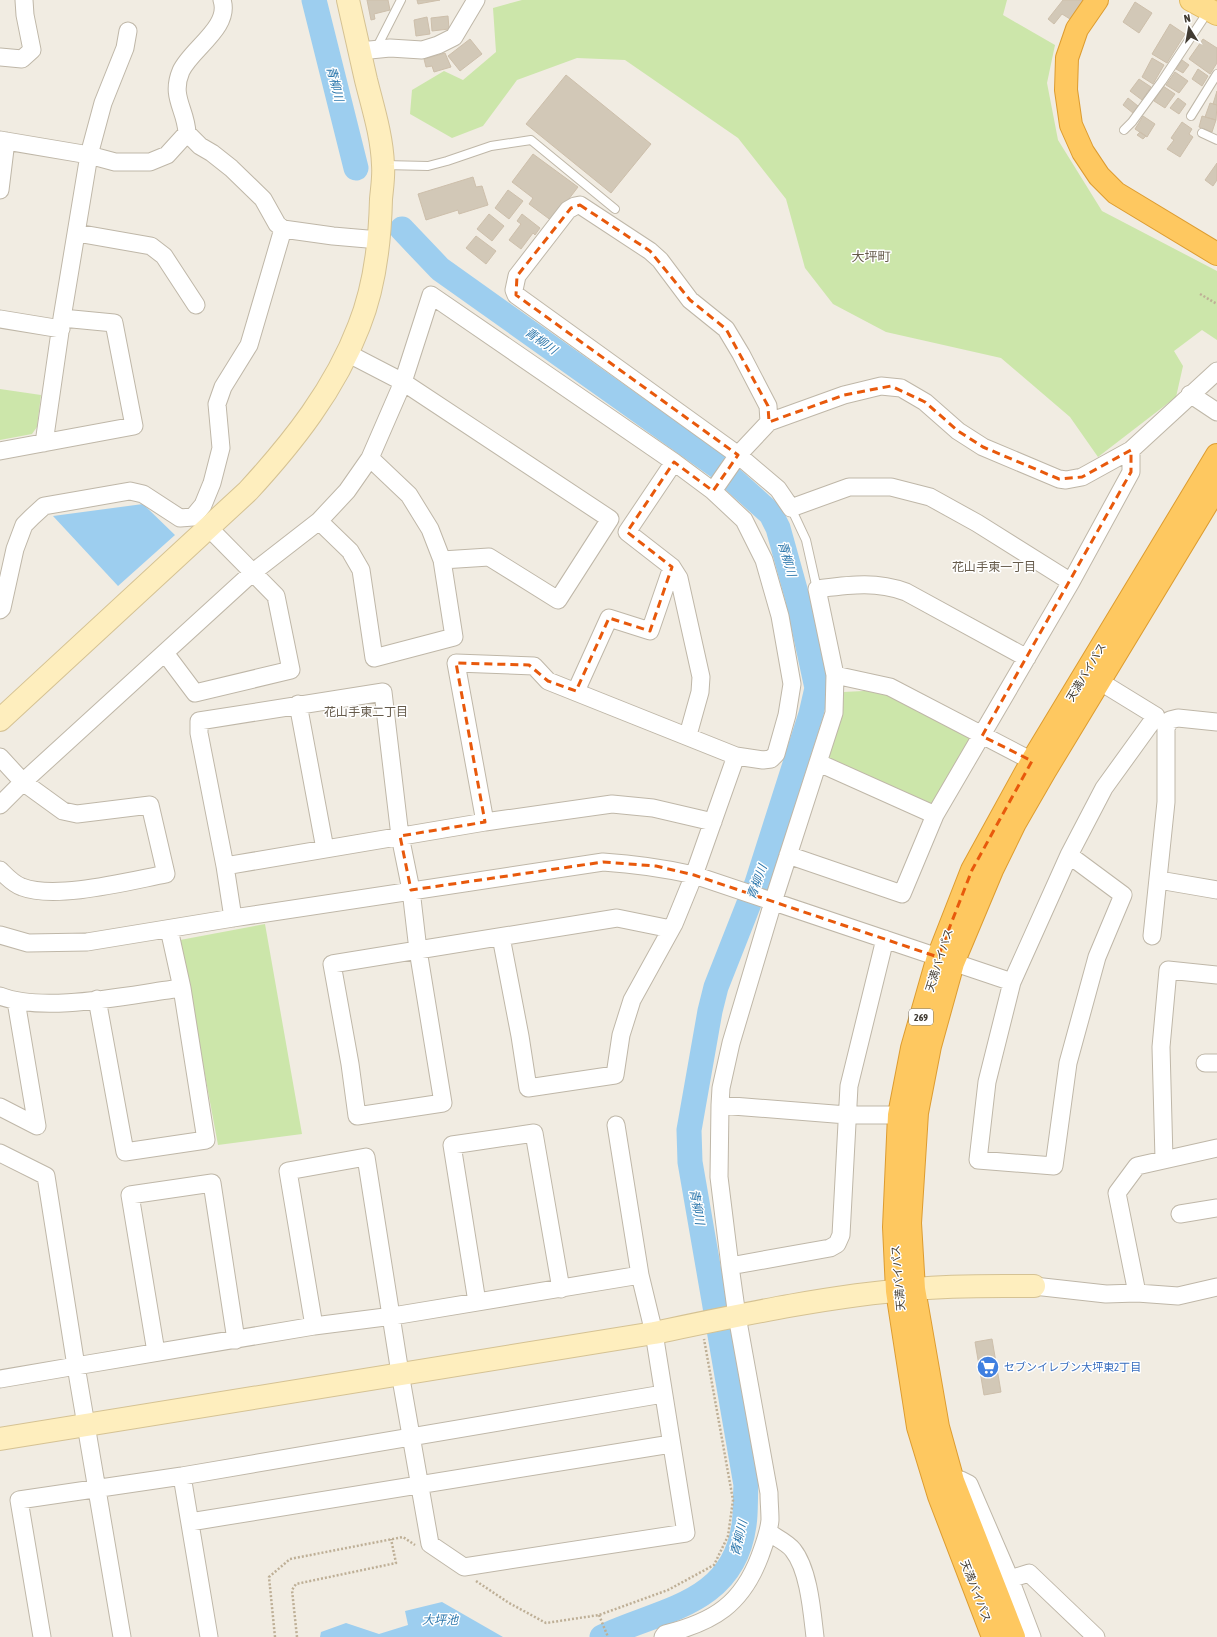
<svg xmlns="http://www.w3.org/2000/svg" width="1217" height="1637" font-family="'Asap Condensed','Noto Sans JP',sans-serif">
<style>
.green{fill:#cce6aa}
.water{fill:#9dceef}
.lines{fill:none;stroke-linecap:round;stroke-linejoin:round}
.river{stroke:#9dceef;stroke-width:25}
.building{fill:#d2c8b7;stroke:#cdbfab}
.lane-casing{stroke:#bfb7a8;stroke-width:10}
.street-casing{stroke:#bfb7a8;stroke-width:19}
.secondary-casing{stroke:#d5c293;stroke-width:24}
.primary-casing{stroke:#e3ba5e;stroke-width:24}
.highway-casing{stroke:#dd9c30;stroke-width:24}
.path{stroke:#beaf96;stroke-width:2.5;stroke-dasharray:2 2;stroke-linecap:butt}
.lane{stroke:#fff;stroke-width:8}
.street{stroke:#fff;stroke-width:17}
.secondary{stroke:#feeebe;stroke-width:22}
.primary{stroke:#fedd8e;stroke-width:22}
.highway{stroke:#fec860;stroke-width:22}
.marked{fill:none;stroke:#e8590c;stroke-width:3;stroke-dasharray:8 5;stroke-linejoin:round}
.labels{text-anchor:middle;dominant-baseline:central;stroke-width:3;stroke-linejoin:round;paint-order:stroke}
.shield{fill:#fff;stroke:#7b7670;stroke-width:1}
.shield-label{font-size:10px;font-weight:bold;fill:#423c33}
.street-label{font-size:11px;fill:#423c33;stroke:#fff}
.shop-label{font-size:11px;fill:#366cbe;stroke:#fff;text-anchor:start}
.water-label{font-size:12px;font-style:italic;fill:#2d78ad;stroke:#fff}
.neighbourhood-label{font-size:12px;fill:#655a4a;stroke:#fff}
.quarter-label{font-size:13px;fill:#655a4a;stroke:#fff}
</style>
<rect width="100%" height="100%" fill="#f1ece2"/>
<!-- green -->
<path class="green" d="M 522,0 L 1007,0 L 1003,15 L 1055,45 L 1047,83 L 1058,140 L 1102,211 L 1217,271 L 1217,340 L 1202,330 L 1174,351 L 1183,366 L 1176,397 L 1098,457 L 1070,417 L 1001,358 L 886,332 L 833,304 L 805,268 L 786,199 L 738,138 L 625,60 L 577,58 L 517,80 L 483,126 L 452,138 L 410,114 L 412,90 L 444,71 L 463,80 L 496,52 L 493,8 Z
M 0,389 L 41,395 L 37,427 L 32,434 L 0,440 Z
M 884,690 L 974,740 L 931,808 L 828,761 L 843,692 Z
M 265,924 L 302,1134 L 218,1145 L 180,940 Z"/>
<!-- water -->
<path class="water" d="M 143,504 L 175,535 L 118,586 L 53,516 Z
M 442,1602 L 503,1637 L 320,1637 L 321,1632 L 346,1623 L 379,1634 L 408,1625 L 405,1611 Z"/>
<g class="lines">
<!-- river -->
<path class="river" d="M 314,0 L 356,168
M 402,229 L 440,269 L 720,468 L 771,514 L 778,528 L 798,600 L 817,688 L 811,714 L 757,883 L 716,987 L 710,1011 L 689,1130 L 690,1162 L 746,1485 C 745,1498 746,1512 744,1525 C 733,1605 661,1609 602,1637"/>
</g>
<!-- building -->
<path class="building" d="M 367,0 L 388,0 L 390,10 L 374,14 L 375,19 L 371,20 Z
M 417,0 L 440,0 L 418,4 Z
M 1063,0 L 1085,0 L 1070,19 L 1062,14 L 1054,24 L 1048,19 Z
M 1135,2 L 1152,13 L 1139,33 L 1123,22 Z
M 448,16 L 449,29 L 432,31 L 431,18 Z
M 427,17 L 430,34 L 416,36 L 414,20 Z
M 1170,24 L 1185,34 L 1167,63 L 1152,54 Z
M 470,39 L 482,54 L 460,71 L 448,56 Z
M 1203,39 L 1217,48 L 1217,63 L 1210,74 L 1189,59 Z
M 445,53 L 451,67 L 434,72 L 432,66 L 426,67 L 424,59 Z
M 1152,58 L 1164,65 L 1153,84 L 1142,77 Z
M 1182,60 L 1189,65 L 1183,73 L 1176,69 Z
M 1198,69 L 1208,76 L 1202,86 L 1192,79 Z
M 1175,72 L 1188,81 L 1179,93 L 1166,85 Z
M 566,75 L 651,144 L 611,193 L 526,124 Z
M 1139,79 L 1151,87 L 1142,100 L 1130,91 Z
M 1163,86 L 1175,94 L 1165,108 L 1154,101 Z
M 1217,91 L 1217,105 L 1213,104 Z
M 1128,98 L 1138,106 L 1133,113 L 1123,105 Z
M 1178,98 L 1186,104 L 1179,114 L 1170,108 Z
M 1210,103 L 1217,105 L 1216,120 L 1205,117 Z
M 1143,116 L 1155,124 L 1147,137 L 1135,129 Z
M 1202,116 L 1216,120 L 1212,132 L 1199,127 Z
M 1182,122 L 1192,129 L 1189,134 L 1193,137 L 1180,157 L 1167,149 L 1174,140 L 1171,138 Z
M 1140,132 L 1146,136 L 1143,139 L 1137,135 Z
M 533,154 L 578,187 L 552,221 L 529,204 L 533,198 L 512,182 Z
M 1217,163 L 1217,180 L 1213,186 L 1205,180 Z
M 473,177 L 476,187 L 482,186 L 488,205 L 459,214 L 458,210 L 426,220 L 418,194 Z
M 508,190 L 523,201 L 509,219 L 495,208 Z
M 489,214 L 504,226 L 492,241 L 477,229 Z
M 522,214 L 540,228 L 535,235 L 533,233 L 521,249 L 509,240 L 521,224 L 517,221 Z
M 476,236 L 496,251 L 486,264 L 466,248 Z
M 992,1339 L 1001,1392 L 984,1395 L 975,1342 Z"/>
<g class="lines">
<!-- lane casing -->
<g class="lane-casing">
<path id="lane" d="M 376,49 L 401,0
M 1191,116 L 1217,74
M 1124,130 L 1132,122 L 1162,81 L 1209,10
M 1202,133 L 1217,140
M 384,165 L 428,166 L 447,161 L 491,146 L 531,140 L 615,209
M 791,508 L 806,540 L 817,589"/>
</g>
<!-- street casing -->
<g class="street-casing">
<path id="street" d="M 360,51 L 390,48 L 422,50 L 438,45 L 454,37 L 476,0
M 0,57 L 22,59 L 32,50 L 25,15 L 24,0
M 187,133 L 200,146 L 212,153 L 231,168 L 263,199 L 277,224 L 283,229 L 333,236 L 379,240
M 0,140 L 89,155 L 115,162 L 150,162 L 167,155 L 187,133 C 186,109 170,97 181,71 C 191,49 231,27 222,0
M 0,190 L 6,141
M 77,233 L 151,246 L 164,256 L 196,305
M 0,319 L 61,329
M 347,353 L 403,382 L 610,519 L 558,600 L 489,557 L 442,560
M 1190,394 L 1217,412
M 769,422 L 768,406 L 741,354 L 726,329 L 690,300 L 660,260 L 650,251 L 580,205 L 575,206 L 568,210 L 517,276 L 514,290 L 516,295 L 738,455 L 778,489 L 791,508 L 849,487 L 891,487 L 930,497 L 977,523 L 1071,582
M 44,443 L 62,318 L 89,155 L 103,103 L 125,48 L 128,31
M 0,451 L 134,426 L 114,323 L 62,318
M 674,462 L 627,532 L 672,567 L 679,578 L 701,677 L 700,692 L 688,735
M 713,491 L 738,455 L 769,422 L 844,395 L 881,386 L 901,388 L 925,402 L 958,431 L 983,447 L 1059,479 L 1066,480 L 1082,477 L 1131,450 L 1217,371
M 319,521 L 350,551 L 361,570 L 374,658 L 454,637 L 442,560 L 430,529 L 409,495 L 370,458
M 0,610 L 2,608 L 15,549 L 24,525 L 32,517 L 44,506 L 130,491 L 143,494 L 180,518 L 193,517 L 203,505 L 212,483 L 221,448 L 217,404 L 223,387 L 249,345 L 283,229
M 165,653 L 195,693 L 291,670 L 276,596 L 209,528
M 835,675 L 890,687 L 1032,761
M 576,691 L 609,618 L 650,631 L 672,567
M 298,704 L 325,849
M 0,757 L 23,782 L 252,573 L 319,521 L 347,491 L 370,458 L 403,382 L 431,295 L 674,462 L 713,491 L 744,520 L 764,560 L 780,616 L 792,684 L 787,715 L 776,754 L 771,759 L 763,760 L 736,756 L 548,681 L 534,666 L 456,663 L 485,822
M 819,763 L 935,815
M 0,805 L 23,782 L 63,811 L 77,814 L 150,805 L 166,874 C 129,881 56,900 22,887 C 13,884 6,876 0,870
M 788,855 L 902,894 L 935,815 L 1071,582 L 1131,472 L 1131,450
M 1069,855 L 1123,895 L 1097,957 L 1068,1063 L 1054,1166 L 978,1160 L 987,1082 L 1012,982 L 1069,855 L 1104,788 L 1156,716 L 1099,681
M 225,866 L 485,822 L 612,804 L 653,808 L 713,822
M 1159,880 L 1217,890
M 233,918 L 225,866 L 199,733 L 199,721 L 383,692 L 400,836 L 411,890 L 418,950 L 617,918 L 671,929
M 0,935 L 28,943 L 87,942 L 233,918 L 603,862 C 634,864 663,868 694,875 L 1012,982
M 1152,936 L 1166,802 L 1166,728 L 1170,720 L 1178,718 L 1217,722
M 501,937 L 520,1036 L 528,1088 L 615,1075 L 621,1035 L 632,1000 L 674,924 L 694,875 L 736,756
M 418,950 L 443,1103 L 357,1116 L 350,1064 L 332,964 Z
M 0,996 C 45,1014 132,994 182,988
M 97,999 L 125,1152 L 206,1140 L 182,988 L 169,929
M 1205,1063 L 1217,1063
M 720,1105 L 847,1115 L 899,1115
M 0,1107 L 37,1126 L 16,1001
M 0,1153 L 46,1176 L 76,1366 L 0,1379
M 1164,1159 L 1161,1047 L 1168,970 L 1217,975
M 1180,1214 L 1217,1208
M 730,1266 L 830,1248 L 837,1244 L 841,1235 L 849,1086 L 885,939
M 1034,1286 L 1106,1294 L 1137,1293 L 1178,1296 L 1217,1287
M 1137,1293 L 1117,1193 L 1137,1166 L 1217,1148
M 477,1302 L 452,1145 L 534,1133 L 561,1289
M 314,1326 L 288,1171 L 366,1157 L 400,1373 L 430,1544 L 464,1567 L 686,1533 L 654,1333 L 640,1275 L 616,1125
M 156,1352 L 130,1195 L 212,1183 L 236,1340
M 182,1476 L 209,1637
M 953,1481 L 961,1480 L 969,1484 L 1010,1579 L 1032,1637
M 190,1522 L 671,1444
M 768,1532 C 775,1537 788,1543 793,1550 C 809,1570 812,1612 815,1637
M 1010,1579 L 1029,1573 L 1096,1637
M 42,1637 L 19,1500 L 182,1476 L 663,1394
M 122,1637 L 76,1366 L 314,1326 L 393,1316 L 640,1275
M 663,1637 L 665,1634 C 714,1622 742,1604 760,1556 C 764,1545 769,1532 770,1520 C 770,1511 769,1502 769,1493 L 737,1316 L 730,1266 L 719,1177 L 720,1105 L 721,1088 L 731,1043 L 773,902 L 834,713 L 835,675 L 817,589 C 850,585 875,581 906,592 L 1027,658"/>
</g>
<!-- secondary casing -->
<g class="secondary-casing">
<path id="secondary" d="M 0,720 L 248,491 C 293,442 335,389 359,326 C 375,286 380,242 381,199 C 382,188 384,176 383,165 C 382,136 373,108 366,80 C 360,53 354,26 348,0
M 0,1439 L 654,1333 C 740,1315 827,1296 915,1289 C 954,1285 994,1286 1034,1286"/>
</g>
<!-- primary casing -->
<g class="primary-casing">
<path id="primary" d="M 1191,0 L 1217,14"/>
</g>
<!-- highway casing -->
<g class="highway-casing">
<path id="highway" d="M 1097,0 L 1077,29 L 1067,58 L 1066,90 L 1071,125 L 1083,152 L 1099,176 L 1116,193 L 1217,254
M 993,1637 L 939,1496 L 918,1427 L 897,1291 L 894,1227 L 899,1115 L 912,1048 L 938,957 L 972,870 L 1032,761 L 1217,455
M 1014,1637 L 953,1481 L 938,1427 L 914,1289 L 910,1223 L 917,1113 L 930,1046 L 953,963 L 992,870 L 1015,823 L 1045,771 L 1217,487"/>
</g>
<!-- path -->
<path class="path" d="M 1200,294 L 1217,304
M 476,1581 L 509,1603 L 546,1623 L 599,1615 L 668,1590 L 714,1565 L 728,1536 L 733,1500 L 704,1339
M 599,1615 L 608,1637
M 275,1637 L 269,1577 L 290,1559 L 403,1537 L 415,1545
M 297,1637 L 292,1590 L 296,1584 L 396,1563 L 391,1539"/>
<!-- lane -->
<use href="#lane" class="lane"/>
<!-- street -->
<use href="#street" class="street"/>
<!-- secondary -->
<use href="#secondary" class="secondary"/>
<!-- primary -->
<use href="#primary" class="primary"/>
<!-- highway -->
<use href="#highway" class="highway"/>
</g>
<!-- marked area -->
<path class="marked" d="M 580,205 L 650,251 L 690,300 L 726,329 L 768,406 L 769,422 L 844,395 L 891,386 L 925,402 L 958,431 L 983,447 L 1059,479 L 1082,477 L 1131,450 L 1131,472 L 982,736 L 1032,761 L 972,870 L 938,957 L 694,875 L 656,866 L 603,862 L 411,890 L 400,836 L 485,822 L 456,663 L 529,665 L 548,681 L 576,691 L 609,618 L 650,631 L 672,567 L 627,532 L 674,462 L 713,491 L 738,455 L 516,295 L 517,276 L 571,208 Z"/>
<!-- icons -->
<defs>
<g id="supermarket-disc" transform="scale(1.15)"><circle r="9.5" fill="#3f7fe0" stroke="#fff"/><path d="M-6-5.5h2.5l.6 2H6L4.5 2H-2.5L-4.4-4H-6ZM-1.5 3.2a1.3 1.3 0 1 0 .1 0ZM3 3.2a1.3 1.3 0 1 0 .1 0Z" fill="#fff"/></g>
</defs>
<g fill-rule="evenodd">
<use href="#supermarket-disc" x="988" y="1367"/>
</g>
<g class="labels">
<!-- shield labels -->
<rect class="shield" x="909" y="1009" width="24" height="16" rx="3"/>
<g class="shield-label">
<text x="921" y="1017">269</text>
</g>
<!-- street labels -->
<g class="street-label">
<text transform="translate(1086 672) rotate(-59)">天満バイパス</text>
<text transform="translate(939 960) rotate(-72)">天満バイパス</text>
<text transform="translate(898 1278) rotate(-95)">天満バイパス</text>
<text transform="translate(976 1591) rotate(69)">天満バイパス</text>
</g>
<!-- shop labels -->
<g class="shop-label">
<text x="1004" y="1367">セブンイレブン大坪東2丁目</text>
</g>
<!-- water labels -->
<g class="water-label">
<text transform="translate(335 84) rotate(76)">青柳川</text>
<text transform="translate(541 341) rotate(35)">青柳川</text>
<text transform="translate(787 559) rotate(74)">青柳川</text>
<text transform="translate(757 882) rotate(-70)">青柳川</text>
<text transform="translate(697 1207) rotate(80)">青柳川</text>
<text transform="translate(739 1538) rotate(-77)">青柳川</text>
<text x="440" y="1620">大坪池</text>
</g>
<!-- neighbourhood labels -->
<g class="neighbourhood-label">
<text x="994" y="567">花山手東一丁目</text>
<text x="366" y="712">花山手東二丁目</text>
</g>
<!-- quarter labels -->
<g class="quarter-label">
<text x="871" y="256">大坪町</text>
</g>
</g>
<!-- north arrow -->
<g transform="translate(1189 28) rotate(349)" stroke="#ffffff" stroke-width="3" paint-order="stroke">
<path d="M0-3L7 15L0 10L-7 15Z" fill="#423c33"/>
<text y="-6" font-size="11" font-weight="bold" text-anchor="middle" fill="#423c33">N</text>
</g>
</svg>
